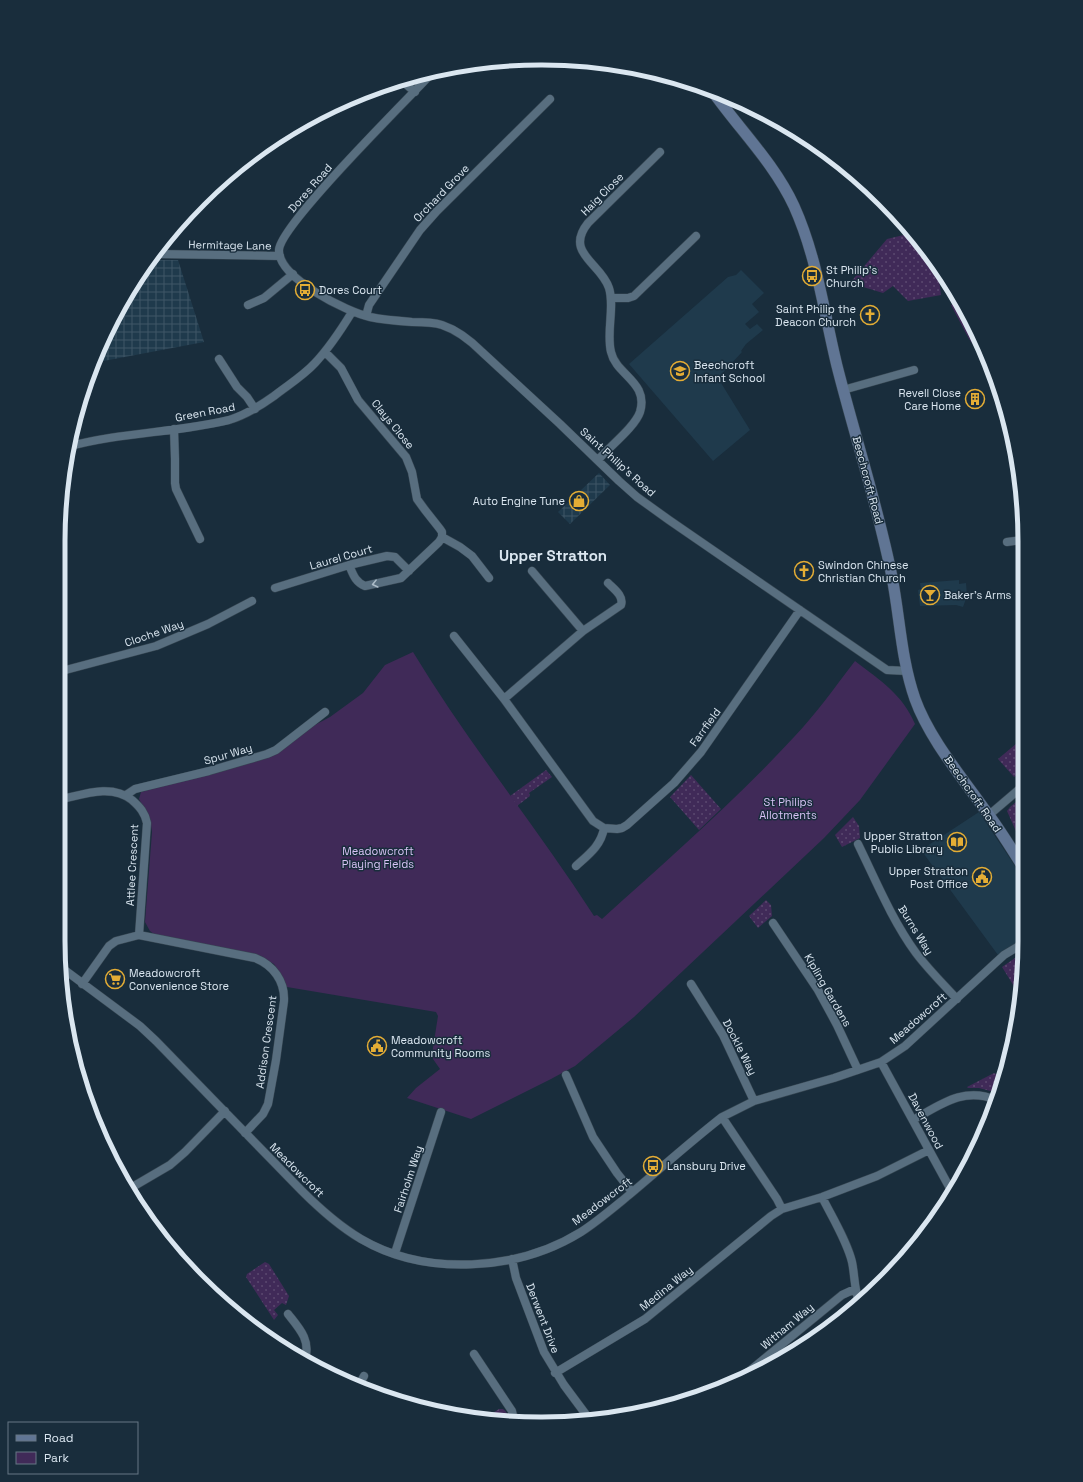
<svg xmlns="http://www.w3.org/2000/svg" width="1083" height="1482" font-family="'Space Grotesk',sans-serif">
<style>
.built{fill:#1f3a4c}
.industrial{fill:url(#industrial-grid)}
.grass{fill:url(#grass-dots)}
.green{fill:#402a58}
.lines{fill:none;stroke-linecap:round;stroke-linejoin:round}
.street-casing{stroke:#374753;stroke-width:9}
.secondary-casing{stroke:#374753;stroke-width:12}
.street{stroke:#586e7f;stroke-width:8}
.secondary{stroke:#607594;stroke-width:11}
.oneway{stroke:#acbcc8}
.labels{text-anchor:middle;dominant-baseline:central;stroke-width:3;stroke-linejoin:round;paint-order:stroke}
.street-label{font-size:11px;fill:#dae6f0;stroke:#192d3c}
.poi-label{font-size:11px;fill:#dae6f0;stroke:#192d3c;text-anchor:start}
.park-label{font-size:11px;fill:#d7c2f4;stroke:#192d3c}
.district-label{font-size:15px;font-weight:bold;fill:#dae6f0;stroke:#192d3c}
.rim{fill:none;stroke:#dae6f0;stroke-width:5}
</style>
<defs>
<pattern id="industrial-grid" width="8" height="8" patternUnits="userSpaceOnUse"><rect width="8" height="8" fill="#1f3a4c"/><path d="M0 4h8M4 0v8" fill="none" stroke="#3f5666"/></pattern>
<pattern id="grass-dots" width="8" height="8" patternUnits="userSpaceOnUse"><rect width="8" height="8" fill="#402a58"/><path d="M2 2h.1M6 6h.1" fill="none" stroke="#5b4970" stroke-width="1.8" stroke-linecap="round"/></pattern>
</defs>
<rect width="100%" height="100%" fill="#192d3c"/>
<!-- built -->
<path class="built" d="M 741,270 L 764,293 L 752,304 L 759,312 L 745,324 L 750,329 L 757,324 L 763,330 L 746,344 L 741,351 L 742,352 L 718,378 L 750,430 L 713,461 L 629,364 L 728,277 L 736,275 Z
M 959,580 L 959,584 L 966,583 L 967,596 L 963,607 L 956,605 L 920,606 L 918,590 L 921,589 L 920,583 Z
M 979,812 L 1023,878 L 1024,939 L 998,955 L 921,850 Z"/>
<!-- industrial -->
<path class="industrial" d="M 151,260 L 178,260 L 204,342 L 93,363 L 123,300 Z
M 599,473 L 610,485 L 570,524 L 558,512 Z"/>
<!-- grass -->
<path class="grass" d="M 912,233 L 938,272 L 941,295 L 908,301 L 893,286 L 883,293 L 850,283 L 887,239 Z
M 1022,739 L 1023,770 L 1014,777 L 998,759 Z
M 546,770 L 552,777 L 529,793 L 530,796 L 517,806 L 510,796 Z
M 691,775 L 721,809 L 699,830 L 670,797 Z
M 1023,796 L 1023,847 L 1007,811 L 1010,807 Z
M 853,817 L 859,826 L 860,838 L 842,847 L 835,835 Z
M 766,900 L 771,905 L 772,916 L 758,928 L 749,916 Z
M 1024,952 L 1024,972 L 1020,996 L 1002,967 Z
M 994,1073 L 996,1074 L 1002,1083 L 998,1093 L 979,1088 L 968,1088 L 967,1087 Z
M 265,1262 L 269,1264 L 289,1296 L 286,1305 L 282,1303 L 274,1310 L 278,1315 L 274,1320 L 246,1277 L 247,1274 Z
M 499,1409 L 503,1409 C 507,1412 508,1415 508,1420 L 482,1420 Z"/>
<!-- green -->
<path class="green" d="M 958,303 L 975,328 L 994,373 L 969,339 L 951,305 Z
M 413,652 C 468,743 536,826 594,916 L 597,915 L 602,919 C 667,860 734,802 794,737 C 816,714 835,687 855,661 C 881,681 902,694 915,724 L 860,800 L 824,838 L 634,1017 L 575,1066 L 551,1079 L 471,1119 L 407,1098 L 416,1088 L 440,1069 L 433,1059 L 432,1054 L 438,1016 L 436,1012 L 287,987 L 283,978 L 274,964 L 259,956 L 155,935 L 150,931 L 145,922 L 152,832 L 150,819 L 139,799 L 141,792 L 260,760 L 313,726 L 330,717 L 363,693 L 385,665 Z"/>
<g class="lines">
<!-- street casing -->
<g class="street-casing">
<path id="street" d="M 432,73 C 408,99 280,225 279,250 C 278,278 347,312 370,317 C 384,320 398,321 412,322 C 422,322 433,322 442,325 C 457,330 471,341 482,352 L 560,424 L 619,481 L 637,497 L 669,520 L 887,670 L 907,671
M 401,80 L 415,92
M 155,254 L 280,256
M 611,298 L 628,298 L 634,296 L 696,236
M 248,305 L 264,298 L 293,274
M 366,316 L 369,305 L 420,230 L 436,212 L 550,99
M 325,352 L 341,368 L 358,400 L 406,457 L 412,472 L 417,499 L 425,510 L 440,529 L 442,532 L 442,537
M 219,359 L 237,387 L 247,397 L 255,409
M 843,390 L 914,370
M 174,429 L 175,459 L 175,483 L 176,489 L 200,539
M 67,447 C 120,432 176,433 229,420 C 246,415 260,406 274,396 C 288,385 303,376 315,363 C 329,348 341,330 352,312
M 598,460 C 609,447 635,427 640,412 C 649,382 616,375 611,352 C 606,332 615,307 609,288 C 601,263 564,253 588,223 L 660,152
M 442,537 L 460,547 L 472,556 L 489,578
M 1007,542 L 1021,540
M 349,565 C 353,574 355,582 365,586 L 401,578 L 439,542 L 442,537
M 58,568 L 62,579
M 532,571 L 583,631
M 275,588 L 349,565 L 387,556 L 395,557 L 409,571
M 454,636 L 504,699 L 593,821 L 604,828 L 617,829 L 622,828 L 627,825 L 674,783 L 701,752 L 800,610
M 58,672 L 156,646 L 208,624 L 252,601
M 504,699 L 583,631 L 621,605 C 624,596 614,589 608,583
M 126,795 L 135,789 L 209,771 L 267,754 L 276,750 L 325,712
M 58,800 C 82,795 111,783 132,800 C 140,807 145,813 147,823 L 139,935 L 116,941 L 109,946 L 82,984
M 989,815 L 1023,786
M 858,844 C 876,881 892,920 916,953 C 928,969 943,984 957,999
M 576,866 C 588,855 601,846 604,828
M 773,923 L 818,990 L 837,1025 L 858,1070
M 139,935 L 255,958 C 273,965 285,981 284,1001 L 276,1060 L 268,1104 L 263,1114 L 245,1133
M 62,968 L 140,1026 L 156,1041 L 302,1191 C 320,1209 339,1226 361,1239 C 426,1277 518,1271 581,1232 C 598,1221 613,1208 629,1195 C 660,1169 690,1142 722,1117 L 754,1101 L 834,1078 L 881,1062 L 905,1046 L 1004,955 L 1024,943
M 691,984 L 723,1035 L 754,1101
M 881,1062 L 952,1192
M 566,1075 L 593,1137 L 617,1173 L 632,1192
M 722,1117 L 777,1199 L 782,1209
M 913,1120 C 940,1105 964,1086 996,1100
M 129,1189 L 170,1165 L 185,1152 L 225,1111
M 822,1197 C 832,1217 847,1241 852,1262 C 855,1276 854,1291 860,1304
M 395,1253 L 441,1112
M 512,1259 L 516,1278 L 544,1352 L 564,1385 L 590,1420
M 288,1314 C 299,1328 311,1340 305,1359
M 474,1354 L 512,1411 L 514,1420
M 555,1373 L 645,1319 L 771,1216 L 782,1209 L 822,1197 L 877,1176 L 929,1150
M 736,1382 L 842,1295 L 855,1289
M 358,1387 L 364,1376"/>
</g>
<!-- secondary casing -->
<g class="secondary-casing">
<path id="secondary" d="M 713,92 C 740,130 774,163 794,206 C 817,257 824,313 837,366 C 855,437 878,506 892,577 C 900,618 901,659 915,699 C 929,738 961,776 985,810 C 999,828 1011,848 1023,867"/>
</g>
<!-- street -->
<use href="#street" class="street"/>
<!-- secondary -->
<use href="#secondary" class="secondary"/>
</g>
<!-- one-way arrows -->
<defs><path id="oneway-chevron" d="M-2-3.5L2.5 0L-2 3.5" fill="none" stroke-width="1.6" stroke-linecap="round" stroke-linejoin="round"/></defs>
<use class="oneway" href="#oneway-chevron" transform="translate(375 584) rotate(166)"/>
<!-- icons -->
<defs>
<g id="bus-ring" transform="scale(1)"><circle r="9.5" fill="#192d3c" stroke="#e4ad35" stroke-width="1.5"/><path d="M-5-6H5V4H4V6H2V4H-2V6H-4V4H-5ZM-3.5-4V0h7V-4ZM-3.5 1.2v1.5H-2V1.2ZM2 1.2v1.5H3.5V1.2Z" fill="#e4ad35"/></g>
<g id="church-ring" transform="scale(1)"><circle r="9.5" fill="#192d3c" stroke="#e4ad35" stroke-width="1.5"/><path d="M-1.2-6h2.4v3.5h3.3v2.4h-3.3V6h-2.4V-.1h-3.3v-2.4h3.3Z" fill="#e4ad35"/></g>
<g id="school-ring" transform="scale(1)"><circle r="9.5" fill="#192d3c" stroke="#e4ad35" stroke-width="1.5"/><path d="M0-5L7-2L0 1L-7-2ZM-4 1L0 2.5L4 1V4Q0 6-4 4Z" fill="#e4ad35"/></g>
<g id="building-ring" transform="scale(1)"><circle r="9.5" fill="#192d3c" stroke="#e4ad35" stroke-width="1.5"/><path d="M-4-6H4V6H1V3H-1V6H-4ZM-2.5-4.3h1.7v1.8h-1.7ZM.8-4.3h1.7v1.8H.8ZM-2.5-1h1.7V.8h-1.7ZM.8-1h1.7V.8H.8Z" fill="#e4ad35"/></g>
<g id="shop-ring" transform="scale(1)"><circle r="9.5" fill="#192d3c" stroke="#e4ad35" stroke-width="1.5"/><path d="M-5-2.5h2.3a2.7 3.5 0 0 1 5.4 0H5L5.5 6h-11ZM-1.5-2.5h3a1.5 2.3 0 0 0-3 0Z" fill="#e4ad35"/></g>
<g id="bar-ring" transform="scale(1)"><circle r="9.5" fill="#192d3c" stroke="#e4ad35" stroke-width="1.5"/><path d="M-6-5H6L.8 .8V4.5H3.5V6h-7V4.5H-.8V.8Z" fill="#e4ad35"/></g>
<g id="library-ring" transform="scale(1)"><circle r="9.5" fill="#192d3c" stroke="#e4ad35" stroke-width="1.5"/><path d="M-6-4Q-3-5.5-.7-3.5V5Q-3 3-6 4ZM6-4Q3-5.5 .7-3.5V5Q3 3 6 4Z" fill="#e4ad35"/></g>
<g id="civic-ring" transform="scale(1)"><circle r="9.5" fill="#192d3c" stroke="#e4ad35" stroke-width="1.5"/><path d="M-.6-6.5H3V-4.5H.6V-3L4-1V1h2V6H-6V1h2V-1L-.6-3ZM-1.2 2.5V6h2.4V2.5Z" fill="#e4ad35"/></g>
<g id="supermarket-ring" transform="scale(1)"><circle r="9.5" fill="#192d3c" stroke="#e4ad35" stroke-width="1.5"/><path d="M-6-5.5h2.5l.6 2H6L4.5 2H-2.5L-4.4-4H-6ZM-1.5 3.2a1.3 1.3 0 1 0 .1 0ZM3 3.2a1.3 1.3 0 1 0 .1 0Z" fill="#e4ad35"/></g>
</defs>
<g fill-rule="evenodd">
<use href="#bus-ring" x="812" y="276"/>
<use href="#bus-ring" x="305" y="290"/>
<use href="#church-ring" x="870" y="315"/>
<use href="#school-ring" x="680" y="371"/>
<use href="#building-ring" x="975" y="399"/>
<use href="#shop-ring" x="579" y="501"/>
<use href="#church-ring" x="804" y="571"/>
<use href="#bar-ring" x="930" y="595"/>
<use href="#library-ring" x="957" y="842"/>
<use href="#civic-ring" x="982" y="877"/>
<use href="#supermarket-ring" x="115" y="979"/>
<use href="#civic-ring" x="377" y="1046"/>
<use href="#bus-ring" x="653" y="1166"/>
</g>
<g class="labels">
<!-- street labels -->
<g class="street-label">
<text transform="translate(310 188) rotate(-49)">Dores Road</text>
<text transform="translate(441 193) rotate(-46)">Orchard Grove</text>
<text transform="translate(602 194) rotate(-45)">Haig Close</text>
<text transform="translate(230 245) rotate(1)">Hermitage Lane</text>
<text transform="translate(205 412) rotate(-11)">Green Road</text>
<text transform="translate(393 424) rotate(51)">Clays Close</text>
<text transform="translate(618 462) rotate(42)">Saint Philip's Road</text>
<text transform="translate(868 480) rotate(75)">Beechcroft Road</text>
<text transform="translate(341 557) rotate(-16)">Laurel Court</text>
<text transform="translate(154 633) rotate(-19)">Cloche Way</text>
<text transform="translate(705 727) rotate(-54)">Farrfield</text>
<text transform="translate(228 754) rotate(-16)">Spur Way</text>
<text transform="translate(973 794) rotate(55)">Beechcroft Road</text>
<text transform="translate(132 865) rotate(-87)">Attlee Crescent</text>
<text transform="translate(916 930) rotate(58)">Burns Way</text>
<text transform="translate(828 990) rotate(60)">Kipling Gardens</text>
<text transform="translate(918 1018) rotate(-41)">Meadowcroft</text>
<text transform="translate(266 1042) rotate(-82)">Addison Crescent</text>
<text transform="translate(740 1047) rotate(63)">Dockle Way</text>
<text transform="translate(926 1121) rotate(62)">Davenwood</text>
<text transform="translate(297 1170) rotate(45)">Meadowcroft</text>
<text transform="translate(408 1179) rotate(-72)">Fairholm Way</text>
<text transform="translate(602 1201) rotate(-37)">Meadowcroft</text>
<text transform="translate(666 1288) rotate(-39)">Medina Way</text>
<text transform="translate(543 1318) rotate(69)">Derwent Drive</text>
<text transform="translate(787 1326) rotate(-40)">Witham Way</text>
</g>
<!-- poi labels -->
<g class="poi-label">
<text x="826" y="270">St Philip's<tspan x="826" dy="13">Church</tspan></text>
<text x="319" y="290">Dores Court</text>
<text x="856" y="309" text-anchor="end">Saint Philip the<tspan x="856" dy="13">Deacon Church</tspan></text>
<text x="694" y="365">Beechcroft<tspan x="694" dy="13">Infant School</tspan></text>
<text x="961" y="393" text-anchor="end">Revell Close<tspan x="961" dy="13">Care Home</tspan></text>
<text x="565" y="501" text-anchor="end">Auto Engine Tune</text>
<text x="818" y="565">Swindon Chinese<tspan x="818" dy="13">Christian Church</tspan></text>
<text x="944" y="595">Baker's Arms</text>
<text x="943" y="836" text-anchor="end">Upper Stratton<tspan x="943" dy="13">Public Library</tspan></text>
<text x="968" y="871" text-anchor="end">Upper Stratton<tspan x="968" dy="13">Post Office</tspan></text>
<text x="129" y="973">Meadowcroft<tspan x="129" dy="13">Convenience Store</tspan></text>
<text x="391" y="1040">Meadowcroft<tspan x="391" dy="13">Community Rooms</tspan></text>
<text x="667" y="1166">Lansbury Drive</text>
</g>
<!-- park labels -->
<g class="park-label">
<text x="788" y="802">St Philips<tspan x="788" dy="13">Allotments</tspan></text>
<text x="378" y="851">Meadowcroft<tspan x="378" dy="13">Playing Fields</tspan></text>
</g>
<!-- district labels -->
<g class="district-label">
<text x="553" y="555">Upper Stratton</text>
</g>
</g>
<!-- crop -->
<path d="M0 0H1083V1482H0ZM541 65H542A476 476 0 0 1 1018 541V941A476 476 0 0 1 542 1417H541A476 476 0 0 1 65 941V541A476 476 0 0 1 541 65Z" fill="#192d3c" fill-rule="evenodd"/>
<path class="rim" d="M541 65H542A476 476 0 0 1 1018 541V941A476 476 0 0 1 542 1417H541A476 476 0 0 1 65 941V541A476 476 0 0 1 541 65Z"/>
<!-- legend -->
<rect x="8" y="1422" width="130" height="52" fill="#192d3c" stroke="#667784"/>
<rect x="16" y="1435" width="20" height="6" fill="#607594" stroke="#667784"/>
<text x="44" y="1442" font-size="12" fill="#dae6f0">Road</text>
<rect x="16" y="1452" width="20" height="12" fill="#402a58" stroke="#667784"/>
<text x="44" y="1462" font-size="12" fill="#dae6f0">Park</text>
</svg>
